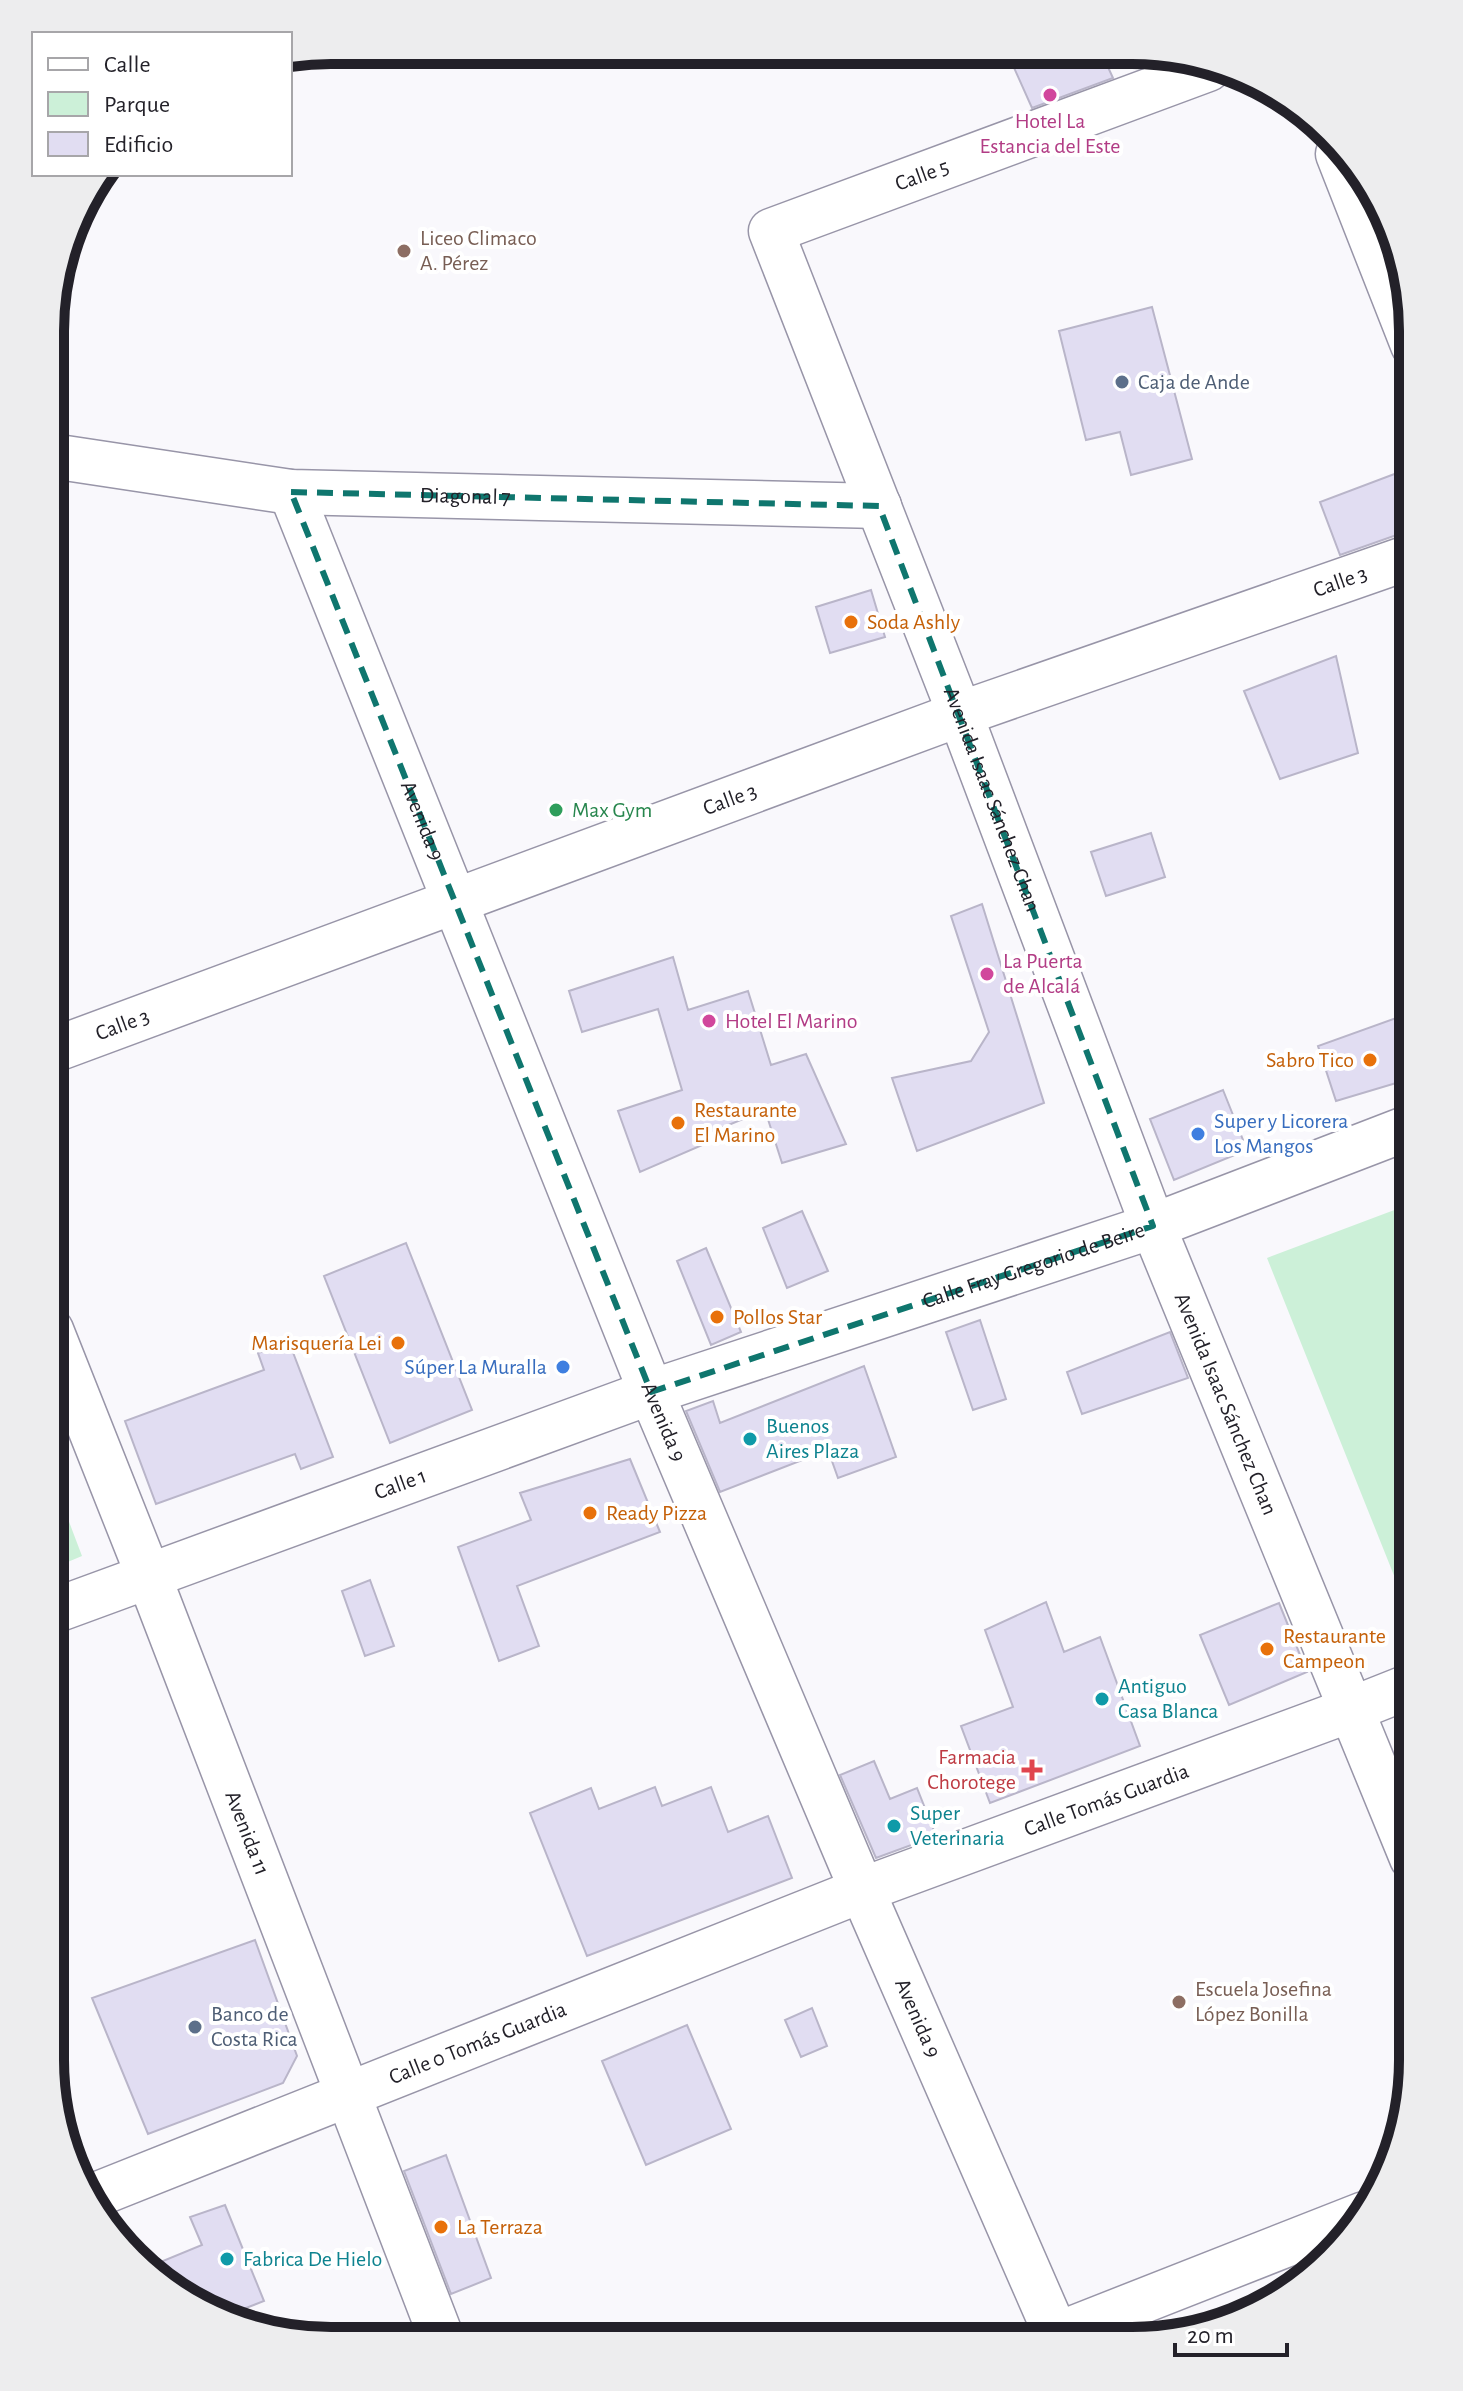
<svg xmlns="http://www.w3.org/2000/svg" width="1463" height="2391" font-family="'Alegreya Sans',sans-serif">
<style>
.green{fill:#ccf0d8}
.building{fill:#e1ddf2;stroke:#b9b5c9;stroke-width:2}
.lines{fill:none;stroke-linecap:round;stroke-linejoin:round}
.minor-casing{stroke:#9895a8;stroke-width:47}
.minor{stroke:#fff;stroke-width:44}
.marked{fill:none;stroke:#0f766e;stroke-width:6;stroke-dasharray:16 10;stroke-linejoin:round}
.hotel-dot{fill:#d1479c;stroke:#fff;stroke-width:3}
.education-dot{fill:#8d6e63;stroke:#fff;stroke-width:3}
.service-dot{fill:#5c6f8a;stroke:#fff;stroke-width:3}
.food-dot{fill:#e8710a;stroke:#fff;stroke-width:3}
.leisure-dot{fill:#2e9e5b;stroke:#fff;stroke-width:3}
.shop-dot{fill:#3f7fe0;stroke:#fff;stroke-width:3}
.culture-dot{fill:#0f9aa8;stroke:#fff;stroke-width:3}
.health-dot{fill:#e0444e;stroke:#fff;stroke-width:3}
.labels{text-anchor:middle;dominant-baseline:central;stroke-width:8;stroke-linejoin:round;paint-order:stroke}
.hotel-label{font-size:22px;fill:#b23c85;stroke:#fff;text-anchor:start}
.street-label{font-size:22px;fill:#232129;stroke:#fff}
.education-label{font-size:22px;fill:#785e54;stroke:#fff;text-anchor:start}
.service-label{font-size:22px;fill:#4e5e75;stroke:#fff;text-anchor:start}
.food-label{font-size:22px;fill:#c56008;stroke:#fff;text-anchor:start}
.leisure-label{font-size:22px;fill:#27864d;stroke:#fff;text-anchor:start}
.shop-label{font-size:22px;fill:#366cbe;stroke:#fff;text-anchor:start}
.culture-label{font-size:22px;fill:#0d838f;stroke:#fff;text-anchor:start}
.health-label{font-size:22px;fill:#be3a42;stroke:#fff;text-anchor:end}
.rim{fill:none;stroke:#232129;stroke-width:10}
</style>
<rect width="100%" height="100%" fill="#f9f8fc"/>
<!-- green -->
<path class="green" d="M 1413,1203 L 1413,1623 L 1267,1258 Z
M 51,1474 L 82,1556 L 51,1569 Z"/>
<!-- building -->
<path class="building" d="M 1007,52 L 1101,52 L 1113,78 L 1032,108 Z
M 1152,307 L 1192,459 L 1131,475 L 1120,432 L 1086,440 L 1059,331 Z
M 1413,467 L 1413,532 L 1405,532 L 1340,555 L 1320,502 Z
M 871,590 L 885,637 L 830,653 L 816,607 Z
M 1336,656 L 1358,753 L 1280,779 L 1244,691 Z
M 1151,833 L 1165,877 L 1106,896 L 1091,852 Z
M 982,904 L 1044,1103 L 917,1151 L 892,1078 L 971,1061 L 989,1032 L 951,916 Z
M 673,957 L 688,1010 L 748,991 L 771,1065 L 806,1054 L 846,1144 L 782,1163 L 765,1110 L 704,1135 L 707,1143 L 640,1172 L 618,1111 L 682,1090 L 658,1009 L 582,1032 L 569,991 Z
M 1413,1012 L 1413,1078 L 1336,1101 L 1318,1046 Z
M 1223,1090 L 1247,1150 L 1174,1180 L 1150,1119 Z
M 802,1211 L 828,1271 L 787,1288 L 763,1228 Z
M 406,1243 L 472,1410 L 390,1443 L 324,1276 Z
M 706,1248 L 741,1332 L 711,1345 L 677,1261 Z
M 980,1320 L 1006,1399 L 973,1410 L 946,1332 Z
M 1170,1332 L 1188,1378 L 1082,1414 L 1067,1372 Z
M 289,1342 L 333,1457 L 301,1469 L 295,1454 L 156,1504 L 125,1421 L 264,1370 L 258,1353 Z
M 864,1366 L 896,1457 L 838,1478 L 828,1450 L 720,1492 L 686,1411 L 713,1401 L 720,1423 Z
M 630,1459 L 660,1532 L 517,1586 L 539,1646 L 499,1661 L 458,1547 L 531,1520 L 520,1493 Z
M 370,1580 L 394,1646 L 365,1656 L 342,1591 Z
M 1046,1602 L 1064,1652 L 1100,1637 L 1140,1746 L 990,1803 L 961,1726 L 1013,1707 L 985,1630 Z
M 1279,1603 L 1307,1672 L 1229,1705 L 1200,1635 Z
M 874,1761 L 890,1799 L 917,1788 L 936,1836 L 876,1858 L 840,1775 Z
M 655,1787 L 662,1806 L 711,1787 L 728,1832 L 768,1816 L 792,1878 L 587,1956 L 530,1813 L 591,1788 L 599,1809 Z
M 255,1940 L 297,2056 L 283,2083 L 148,2134 L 92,1998 Z
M 812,2008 L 827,2046 L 801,2057 L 785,2020 Z
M 687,2025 L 731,2129 L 646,2165 L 602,2061 Z
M 446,2155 L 491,2278 L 451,2294 L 404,2171 Z
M 225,2205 L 264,2301 L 233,2313 L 168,2286 L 158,2263 L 202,2245 L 190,2217 Z"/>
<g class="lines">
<!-- minor casing -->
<g class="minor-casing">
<g id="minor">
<path id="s1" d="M 1208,69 L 771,231 L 960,714 L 1153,1226 L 1412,1858"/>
<path d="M 1338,154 L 1413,345"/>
<path id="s2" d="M 52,456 L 291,492 L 879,506"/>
<path id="s3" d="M 291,492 L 651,1392 L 862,1890 L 1059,2341"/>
<path id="s4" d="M 51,1051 L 960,714 L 1413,556"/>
<path id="s5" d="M 51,1330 L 149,1577 L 442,2339"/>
<path id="s6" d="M 51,1612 L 651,1392 L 1153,1226 L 1413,1126"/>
<path id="s7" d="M 93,2196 L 862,1890 L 1350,1710 L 1413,1685"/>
<path d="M 1041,2341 L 1364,2214"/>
</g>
</g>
<!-- minor -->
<use href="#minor" class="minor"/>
</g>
<!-- marked area -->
<path class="marked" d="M 291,492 L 879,506 L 1153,1226 L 651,1392 Z"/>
<!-- markers -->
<g class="hotel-dot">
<circle cx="1050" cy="95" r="8"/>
<circle cx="987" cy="974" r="8"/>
<circle cx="709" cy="1021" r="8"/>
</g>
<g class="education-dot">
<circle cx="404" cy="251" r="8"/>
<circle cx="1179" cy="2002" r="8"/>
</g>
<g class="service-dot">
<circle cx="1122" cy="382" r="8"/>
<circle cx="195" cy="2027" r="8"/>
</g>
<g class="food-dot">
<circle cx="851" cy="622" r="8"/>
<circle cx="1370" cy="1060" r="8"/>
<circle cx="678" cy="1123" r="8"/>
<circle cx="717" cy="1317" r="8"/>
<circle cx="398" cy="1343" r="8"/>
<circle cx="590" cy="1513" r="8"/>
<circle cx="1267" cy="1649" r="8"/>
<circle cx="441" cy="2227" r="8"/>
</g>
<circle class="leisure-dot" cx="556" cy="810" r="8"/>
<g class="shop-dot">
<circle cx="1198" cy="1134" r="8"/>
<circle cx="563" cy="1367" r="8"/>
</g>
<g class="culture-dot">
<circle cx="750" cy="1439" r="8"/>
<circle cx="1102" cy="1699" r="8"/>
<circle cx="894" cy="1826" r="8"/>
<circle cx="227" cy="2259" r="8"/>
</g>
<path class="health-dot" d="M1028 1758h8v8h8v8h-8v8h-8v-8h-8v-8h8z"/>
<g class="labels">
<!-- hotel labels -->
<g class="hotel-label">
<text x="1050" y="121" text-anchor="middle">Hotel La<tspan x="1050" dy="25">Estancia del Este</tspan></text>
<text x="1003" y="961">La Puerta<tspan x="1003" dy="25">de Alcalá</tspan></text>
<text x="725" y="1021">Hotel El Marino</text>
</g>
<!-- street labels -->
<g class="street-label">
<text transform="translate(922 175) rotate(-20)">Calle 5</text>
<text stroke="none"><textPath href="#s2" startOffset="416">Diagonal 7</textPath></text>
<text stroke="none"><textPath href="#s4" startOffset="1372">Calle 3</textPath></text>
<text stroke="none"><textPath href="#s4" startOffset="724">Calle 3</textPath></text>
<text stroke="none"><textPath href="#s1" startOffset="1076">Avenida Isaac Sánchez Chan</textPath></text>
<text stroke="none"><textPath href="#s3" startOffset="354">Avenida 9</textPath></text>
<text stroke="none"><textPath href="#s4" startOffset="76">Calle 3</textPath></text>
<text stroke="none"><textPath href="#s6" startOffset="1042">Calle Fray Gregorio de Beire</textPath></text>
<text stroke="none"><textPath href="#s1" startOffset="1724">Avenida Isaac Sánchez Chan</textPath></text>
<text stroke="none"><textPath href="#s3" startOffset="1002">Avenida 9</textPath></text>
<text stroke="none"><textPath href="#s6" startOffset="372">Calle 1</textPath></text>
<text stroke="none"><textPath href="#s7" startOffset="1088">Calle Tomás Guardia</textPath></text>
<text stroke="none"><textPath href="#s5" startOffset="540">Avenida 11</textPath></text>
<text stroke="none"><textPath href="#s3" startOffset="1650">Avenida 9</textPath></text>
<text stroke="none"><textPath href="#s7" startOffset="414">Calle 0 Tomás Guardia</textPath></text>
</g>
<!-- education labels -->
<g class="education-label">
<text x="420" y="238">Liceo Climaco<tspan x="420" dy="25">A. Pérez</tspan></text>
<text x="1195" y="1989">Escuela Josefina<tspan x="1195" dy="25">López Bonilla</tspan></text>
</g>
<!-- service labels -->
<g class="service-label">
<text x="1138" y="382">Caja de Ande</text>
<text x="211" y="2014">Banco de<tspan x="211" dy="25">Costa Rica</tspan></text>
</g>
<!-- food labels -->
<g class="food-label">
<text x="867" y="622">Soda Ashly</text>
<text x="1354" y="1060" text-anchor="end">Sabro Tico</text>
<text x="694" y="1110">Restaurante<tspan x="694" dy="25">El Marino</tspan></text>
<text x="733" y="1317">Pollos Star</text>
<text x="382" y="1343" text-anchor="end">Marisquería Lei</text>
<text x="606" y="1513">Ready Pizza</text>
<text x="1283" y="1636">Restaurante<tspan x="1283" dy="25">Campeon</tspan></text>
<text x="457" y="2227">La Terraza</text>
</g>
<!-- leisure labels -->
<g class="leisure-label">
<text x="572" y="810">Max Gym</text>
</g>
<!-- shop labels -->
<g class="shop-label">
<text x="1214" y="1121">Super y Licorera<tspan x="1214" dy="25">Los Mangos</tspan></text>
<text x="547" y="1367" text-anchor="end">Súper La Muralla</text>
</g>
<!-- culture labels -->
<g class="culture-label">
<text x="766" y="1426">Buenos<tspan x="766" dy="25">Aires Plaza</tspan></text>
<text x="1118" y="1686">Antiguo<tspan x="1118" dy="25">Casa Blanca</tspan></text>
<text x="910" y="1813">Super<tspan x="910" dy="25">Veterinaria</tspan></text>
<text x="243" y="2259">Fabrica De Hielo</text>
</g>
<!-- health labels -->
<g class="health-label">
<text x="1016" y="1757">Farmacia<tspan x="1016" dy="25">Chorotege</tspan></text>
</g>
</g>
<!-- crop -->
<path d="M0 0H1463V2391H0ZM331 64H1132A267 267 0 0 1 1399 331V2060A267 267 0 0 1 1132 2327H331A267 267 0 0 1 64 2060V331A267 267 0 0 1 331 64Z" fill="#ededee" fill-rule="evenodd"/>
<path class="rim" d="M331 64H1132A267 267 0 0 1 1399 331V2060A267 267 0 0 1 1132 2327H331A267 267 0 0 1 64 2060V331A267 267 0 0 1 331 64Z"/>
<!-- legend -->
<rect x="32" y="32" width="260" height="144" fill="#ffffff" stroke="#a7a6a9" stroke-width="2"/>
<rect x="48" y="58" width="40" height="12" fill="#ffffff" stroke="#a7a6a9" stroke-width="2"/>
<text x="104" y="72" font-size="24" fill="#232129">Calle</text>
<rect x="48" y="92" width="40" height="24" fill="#ccf0d8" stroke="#a7a6a9" stroke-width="2"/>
<text x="104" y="112" font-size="24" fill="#232129">Parque</text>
<rect x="48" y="132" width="40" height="24" fill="#e1ddf2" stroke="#a7a6a9" stroke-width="2"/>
<text x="104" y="152" font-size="24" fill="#232129">Edificio</text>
<!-- scale -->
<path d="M1175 2343v12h112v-12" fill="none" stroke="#232129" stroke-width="4"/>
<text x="1187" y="2343" font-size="24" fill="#232129" stroke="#ffffff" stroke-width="6" paint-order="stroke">20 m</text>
</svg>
